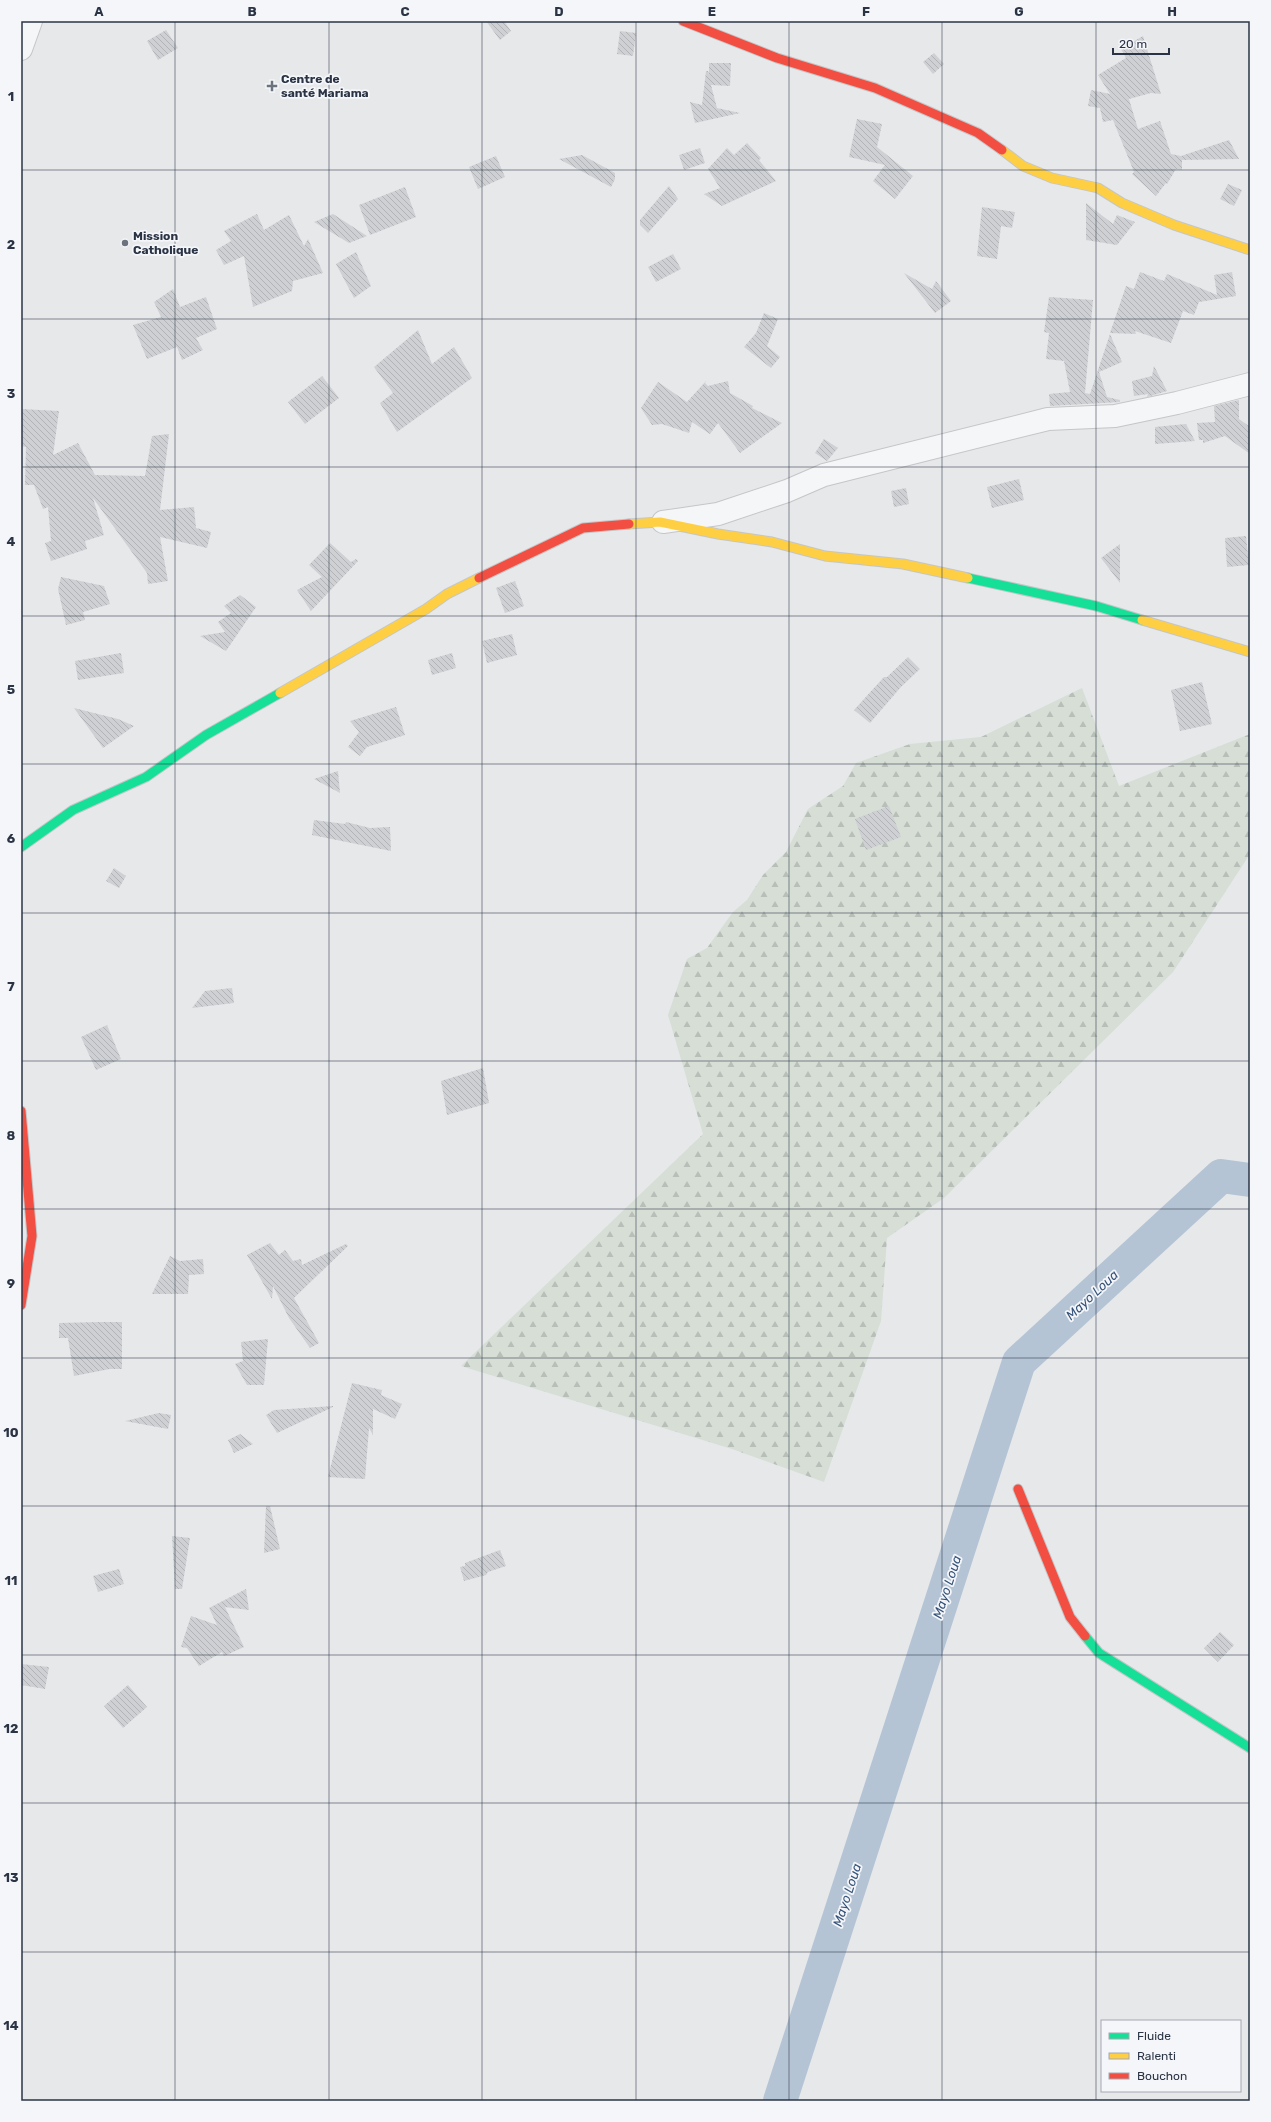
<svg xmlns="http://www.w3.org/2000/svg" width="1271" height="2122" font-family="Rubik,sans-serif">
<style>
.forest{fill:url(#forest-firs)}
.lines{fill:none;stroke-linecap:round;stroke-linejoin:round}
.river{stroke:#b4c4d5;stroke-width:34}
.building{fill:url(#building-back-hatch)}
.street-casing{stroke:#c4c6c8;stroke-width:24}
.fast-casing{stroke:#c4c6c8;stroke-width:11}
.slow-casing{stroke:#c4c6c8;stroke-width:11}
.jam-casing{stroke:#c4c6c8;stroke-width:11}
.street{stroke:#f5f6f7;stroke-width:22}
.fast{stroke:#16e098;stroke-width:9}
.slow{stroke:#ffcf43;stroke-width:9}
.jam{stroke:#f24e42;stroke-width:9}
.grid{fill:none;stroke:#2b3445;stroke-width:1;stroke-opacity:0.55}
.poi-dot{fill:#6c737f;stroke:#f4f6f9;stroke-width:1.5}
.labels{text-anchor:middle;dominant-baseline:central;stroke-width:3.5;stroke-linejoin:round;paint-order:stroke}
.poi-label{font-size:12px;font-weight:bold;fill:#2b3445;stroke:#f4f6f9;text-anchor:start}
.water-label{font-size:13px;font-style:italic;fill:#34527a;stroke:#f4f6f9}
.neatline{fill:none;stroke:#2b3445;stroke-width:1.5}
.grid-label{font-size:13px;text-anchor:middle;font-weight:bold;fill:#2b3445}
</style>
<defs>
<pattern id="forest-firs" width="22" height="20" patternUnits="userSpaceOnUse"><rect width="22" height="20" fill="#d6ded6"/><path d="M5 1l3.5 6h-7zM16 11l3.5 6h-7z" fill="#b8bfb9"/></pattern>
<pattern id="building-back-hatch" width="6" height="6" patternUnits="userSpaceOnUse"><rect width="6" height="6" fill="#ced0d3"/><path d="M-1 5l2 2M0 0l6 6M5-1l2 2" fill="none" stroke="#b1b3b6"/></pattern>
</defs>
<rect width="100%" height="100%" fill="#e6e8ea"/>
<!-- forest -->
<path class="forest" d="M 1082,688 L 1119,786 L 1250,734 L 1250,856 L 1248,857 L 1173,972 L 944,1198 L 887,1238 L 881,1321 L 824,1482 L 732,1449 L 461,1366 L 703,1134 L 668,1015 L 687,959 L 707,948 L 733,912 L 747,900 L 763,875 L 786,852 L 808,809 L 843,786 L 856,763 L 910,744 L 981,737 Z"/>
<g class="lines">
<!-- river -->
<path class="river" d="M 780,2101 L 1019,1362 L 1221,1176 L 1250,1180"/>
</g>
<!-- building -->
<path class="building" d="M 486,21 L 504,21 L 511,31 L 500,40 Z
M 166,30 L 178,48 L 158,60 L 147,41 Z
M 620,31 L 636,33 L 633,56 L 617,54 Z
M 1143,36 L 1161,94 L 1151,93 L 1129,99 L 1138,129 L 1160,121 L 1171,154 L 1181,156 L 1229,140 L 1239,159 L 1182,160 L 1182,170 L 1176,169 L 1167,184 L 1166,183 L 1156,196 L 1132,174 L 1134,172 L 1113,120 L 1103,122 L 1100,108 L 1088,106 L 1091,90 L 1110,94 L 1098,75 L 1126,58 L 1121,49 Z
M 934,53 L 944,64 L 933,74 L 923,62 Z
M 709,63 L 731,63 L 730,86 L 711,85 L 717,108 L 740,113 L 695,123 L 690,102 L 702,105 L 706,71 L 708,71 L 709,74 Z
M 857,119 L 882,124 L 877,147 L 913,176 L 895,199 L 873,181 L 885,165 L 849,157 Z
M 747,143 L 761,158 L 759,160 L 776,181 L 722,206 L 704,194 L 720,188 L 708,169 L 727,148 L 734,155 Z
M 700,148 L 705,163 L 684,170 L 679,155 Z
M 582,155 L 615,173 L 615,179 L 611,187 L 559,159 Z
M 496,156 L 505,177 L 478,189 L 469,167 Z
M 1228,184 L 1242,190 L 1234,206 L 1220,199 Z
M 669,186 L 678,199 L 648,233 L 640,225 L 640,220 Z
M 405,187 L 416,217 L 370,235 L 359,205 Z
M 1086,203 L 1113,224 L 1117,215 L 1135,222 L 1117,245 L 1086,240 Z
M 982,207 L 1015,212 L 1012,228 L 1001,226 L 997,259 L 977,256 Z
M 257,214 L 264,230 L 289,215 L 304,246 L 308,239 L 323,273 L 293,281 L 292,291 L 253,307 L 244,256 L 224,265 L 216,250 L 231,241 L 224,231 Z
M 333,214 L 367,236 L 349,243 L 314,222 Z
M 356,252 L 371,286 L 354,298 L 336,264 Z
M 673,254 L 681,269 L 656,282 L 648,267 Z
M 1140,272 L 1164,281 L 1167,274 L 1217,295 L 1214,275 L 1232,272 L 1236,296 L 1199,302 L 1194,315 L 1183,311 L 1171,343 L 1135,331 L 1136,334 L 1110,333 L 1126,286 L 1134,289 Z
M 904,273 L 932,289 L 936,281 L 951,301 L 935,313 Z
M 173,289 L 180,307 L 206,297 L 217,329 L 196,338 L 203,350 L 182,360 L 177,347 L 147,359 L 133,325 L 161,317 L 154,302 Z
M 1049,297 L 1093,300 L 1085,393 L 1090,394 L 1110,334 L 1122,362 L 1099,372 L 1107,397 L 1120,400 L 1120,402 L 1050,406 L 1049,394 L 1070,392 L 1064,361 L 1046,359 L 1049,333 L 1044,332 Z
M 764,313 L 778,319 L 767,346 L 780,357 L 771,368 L 744,347 L 756,333 Z
M 418,330 L 432,364 L 454,347 L 472,378 L 397,432 L 380,403 L 393,393 L 374,367 Z
M 1154,366 L 1167,391 L 1147,397 L 1148,394 L 1134,396 L 1132,381 L 1152,376 Z
M 322,376 L 339,398 L 305,424 L 288,402 Z
M 706,381 L 705,383 L 708,386 L 728,381 L 730,393 L 753,406 L 752,408 L 782,423 L 740,453 L 718,423 L 710,434 L 692,422 L 689,433 L 662,424 L 652,425 L 641,408 L 658,382 L 687,402 Z
M 1239,400 L 1239,419 L 1250,427 L 1250,454 L 1225,436 L 1203,443 L 1203,440 L 1199,440 L 1197,423 L 1215,422 L 1214,406 Z
M 21,409 L 59,411 L 53,455 L 78,443 L 95,475 L 145,476 L 152,436 L 169,434 L 160,510 L 194,507 L 196,528 L 211,532 L 207,548 L 160,537 L 168,581 L 148,584 L 147,573 L 93,498 L 104,535 L 85,541 L 87,549 L 51,561 L 45,543 L 51,541 L 48,507 L 43,509 L 34,485 L 25,485 L 26,447 L 21,446 Z
M 1186,424 L 1195,441 L 1155,444 L 1155,427 Z
M 824,439 L 838,448 L 827,461 L 815,453 Z
M 1019,479 L 1024,500 L 992,508 L 987,487 Z
M 906,488 L 909,504 L 894,507 L 891,491 Z
M 1246,536 L 1249,565 L 1227,567 L 1225,538 Z
M 330,543 L 351,562 L 356,559 L 358,561 L 311,611 L 297,590 L 322,577 L 309,565 Z
M 1120,544 L 1120,583 L 1101,558 Z
M 61,577 L 104,586 L 110,604 L 83,612 L 85,620 L 66,625 L 58,589 Z
M 515,581 L 524,606 L 505,613 L 496,588 Z
M 240,595 L 256,607 L 226,651 L 200,636 L 225,632 L 218,622 L 231,613 L 224,606 Z
M 512,634 L 517,655 L 487,663 L 482,641 Z
M 121,653 L 124,673 L 78,680 L 75,661 Z
M 452,653 L 456,668 L 432,675 L 428,660 Z
M 908,657 L 920,669 L 901,687 L 870,723 L 854,710 L 884,677 L 887,677 Z
M 1202,682 L 1212,724 L 1180,731 L 1171,690 Z
M 396,707 L 405,735 L 367,747 L 360,756 L 348,747 L 359,732 L 350,721 Z
M 74,708 L 118,719 L 134,726 L 103,748 Z
M 338,771 L 340,793 L 314,779 Z
M 889,806 L 901,837 L 866,850 L 855,819 Z
M 314,820 L 345,824 L 346,822 L 370,828 L 390,827 L 391,851 L 312,835 Z
M 114,868 L 126,876 L 119,888 L 106,881 Z
M 232,988 L 234,1003 L 192,1008 L 205,991 Z
M 107,1025 L 121,1059 L 96,1070 L 81,1037 Z
M 483,1068 L 489,1103 L 447,1115 L 441,1081 Z
M 270,1243 L 279,1255 L 285,1250 L 293,1261 L 301,1259 L 302,1265 L 346,1244 L 348,1246 L 294,1298 L 319,1343 L 310,1348 L 289,1318 L 273,1286 L 272,1299 L 247,1255 Z
M 170,1256 L 180,1261 L 203,1259 L 204,1274 L 189,1275 L 188,1294 L 152,1294 Z
M 100,1322 L 122,1322 L 122,1369 L 110,1369 L 74,1376 L 68,1338 L 59,1338 L 59,1323 Z
M 268,1339 L 264,1385 L 247,1385 L 235,1364 L 243,1361 L 241,1342 Z
M 352,1383 L 382,1390 L 381,1395 L 402,1404 L 395,1419 L 373,1409 L 373,1435 L 369,1428 L 365,1479 L 328,1477 Z
M 333,1406 L 333,1407 L 277,1433 L 266,1415 L 274,1410 Z
M 159,1413 L 171,1415 L 168,1429 L 125,1421 Z
M 240,1434 L 253,1444 L 234,1453 L 228,1440 Z
M 266,1506 L 270,1506 L 280,1549 L 264,1553 Z
M 172,1536 L 190,1538 L 182,1589 L 175,1589 Z
M 500,1550 L 506,1566 L 488,1572 L 486,1575 L 464,1581 L 460,1567 L 465,1566 L 465,1563 Z
M 119,1569 L 124,1584 L 98,1592 L 93,1576 Z
M 246,1589 L 249,1610 L 225,1607 L 244,1647 L 224,1656 L 222,1652 L 199,1666 L 187,1648 L 181,1647 L 191,1616 L 217,1625 L 209,1608 Z
M 1220,1632 L 1234,1645 L 1218,1662 L 1204,1648 Z
M 21,1664 L 49,1667 L 45,1689 L 21,1685 Z
M 128,1685 L 147,1707 L 123,1728 L 104,1706 Z"/>
<g class="lines">
<!-- street casing -->
<g class="street-casing">
<path id="street" d="M 21,49 L 31,21
M 663,522 L 718,514 L 787,491 L 824,475 L 1048,419 L 1115,416 L 1177,403 L 1250,384"/>
</g>
<!-- fast casing -->
<g class="fast-casing">
<path id="fast" d="M 968,578 L 1096,606 L 1142,620
M 21,847 L 73,810 L 146,777 L 206,735 L 280,693
M 1085,1636 L 1099,1653 L 1250,1748"/>
</g>
<!-- slow casing -->
<g class="slow-casing">
<path id="slow" d="M 1002,150 L 1023,166 L 1052,178 L 1098,188 L 1122,203 L 1174,225 L 1250,250
M 629,524 L 660,522 L 718,534 L 772,542 L 825,556 L 903,564 L 968,578
M 1142,620 L 1250,652
M 280,693 L 426,609 L 447,594 L 479,578"/>
</g>
<!-- jam casing -->
<g class="jam-casing">
<path id="jam" d="M 683,21 L 777,58 L 875,88 L 978,133 L 1002,150
M 479,578 L 583,528 L 629,524
M 21,1111 L 32,1236 L 21,1305
M 1018,1489 L 1070,1617 L 1085,1636"/>
</g>
<!-- street -->
<use href="#street" class="street"/>
<!-- fast -->
<use href="#fast" class="fast"/>
<!-- slow -->
<use href="#slow" class="slow"/>
<!-- jam -->
<use href="#jam" class="jam"/>
</g>
<!-- grid -->
<path class="grid" d="M 175,21 L 175,2101M 329,21 L 329,2101M 482,21 L 482,2101M 636,21 L 636,2101M 789,21 L 789,2101M 942,21 L 942,2101M 1096,21 L 1096,2101M 21,170 L 1250,170M 21,319 L 1250,319M 21,467 L 1250,467M 21,616 L 1250,616M 21,764 L 1250,764M 21,913 L 1250,913M 21,1061 L 1250,1061M 21,1209 L 1250,1209M 21,1358 L 1250,1358M 21,1506 L 1250,1506M 21,1655 L 1250,1655M 21,1803 L 1250,1803M 21,1952 L 1250,1952"/>
<!-- markers -->
<g class="poi-dot">
<path d="M270 80h4v4h4v4h-4v4h-4v-4h-4v-4h4z"/>
<circle cx="125" cy="243" r="4"/>
</g>
<g class="labels">
<!-- poi labels -->
<g class="poi-label">
<text x="281" y="79">Centre de<tspan x="281" dy="14">santé Mariama</tspan></text>
<text x="133" y="236">Mission<tspan x="133" dy="14">Catholique</tspan></text>
</g>
<!-- water labels -->
<g class="water-label">
<text transform="translate(1092 1295) rotate(-43)">Mayo Loua</text>
<text transform="translate(947 1587) rotate(-72)">Mayo Loua</text>
<text transform="translate(847 1895) rotate(-72)">Mayo Loua</text>
</g>
</g>
<!-- border -->
<rect width="1271" height="2122" fill="none" stroke="#f4f6f9" stroke-width="44"/>
<!-- legend -->
<rect x="1101" y="2020" width="140" height="72" fill="#f4f6f9" stroke="#a4a8b1"/>
<rect x="1109" y="2033" width="20" height="6" fill="#16e098" stroke="#a4a8b1"/>
<text x="1137" y="2040" font-size="12" fill="#2b3445">Fluide</text>
<rect x="1109" y="2053" width="20" height="6" fill="#ffcf43" stroke="#a4a8b1"/>
<text x="1137" y="2060" font-size="12" fill="#2b3445">Ralenti</text>
<rect x="1109" y="2073" width="20" height="6" fill="#f24e42" stroke="#a4a8b1"/>
<text x="1137" y="2080" font-size="12" fill="#2b3445">Bouchon</text>
<!-- scale -->
<path d="M1113 48v6h56v-6" fill="none" stroke="#2b3445" stroke-width="2"/>
<text x="1119" y="48" font-size="12" fill="#2b3445" stroke="#f4f6f9" stroke-width="3" paint-order="stroke">20 m</text>
<rect x="22" y="22" width="1227" height="2078" class="neatline"/>
<g class="grid-label">
<text x="99" y="16">A</text>
<text x="252" y="16">B</text>
<text x="405" y="16">C</text>
<text x="559" y="16">D</text>
<text x="712" y="16">E</text>
<text x="866" y="16">F</text>
<text x="1019" y="16">G</text>
<text x="1172" y="16">H</text>
<text x="11" y="101">1</text>
<text x="11" y="249">2</text>
<text x="11" y="398">3</text>
<text x="11" y="546">4</text>
<text x="11" y="694">5</text>
<text x="11" y="843">6</text>
<text x="11" y="991">7</text>
<text x="11" y="1140">8</text>
<text x="11" y="1288">9</text>
<text x="11" y="1437">10</text>
<text x="11" y="1585">11</text>
<text x="11" y="1733">12</text>
<text x="11" y="1882">13</text>
<text x="11" y="2030">14</text>
</g>
</svg>
